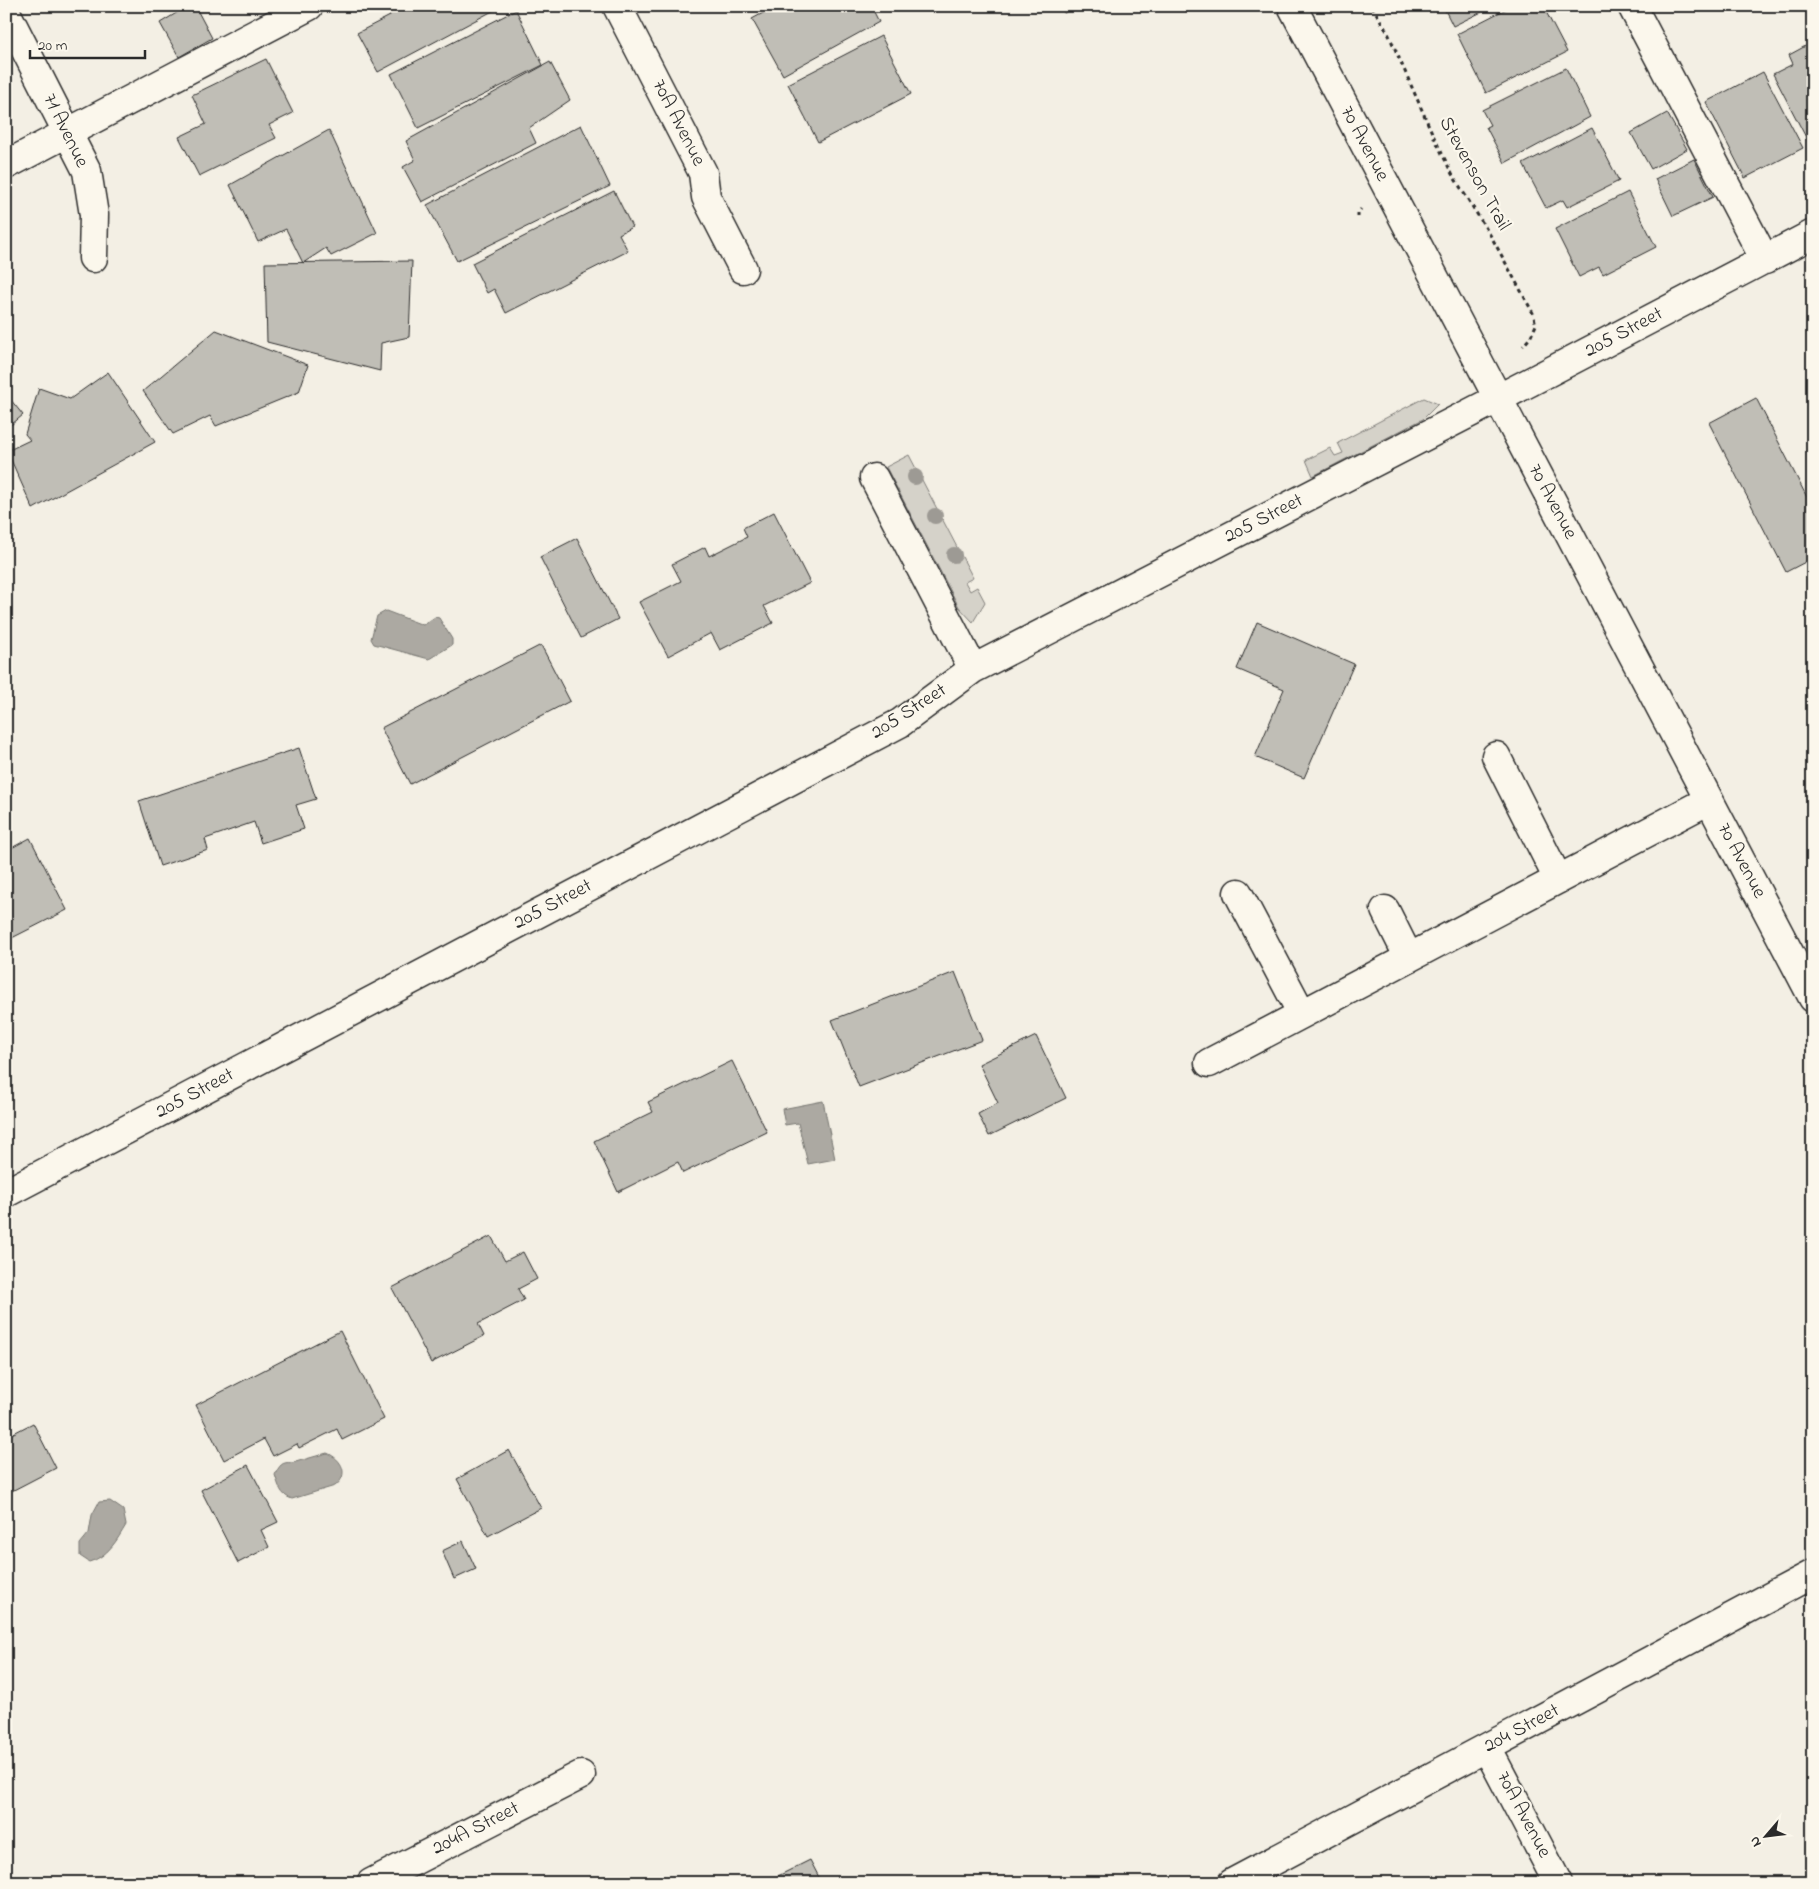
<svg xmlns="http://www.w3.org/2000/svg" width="1819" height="1889" font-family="'Indie Flower',sans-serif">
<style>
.green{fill:#d5d2c9;stroke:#807e7a}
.water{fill:#aca9a2;stroke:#787772}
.building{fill:#c0beb6;stroke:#2b2b2b}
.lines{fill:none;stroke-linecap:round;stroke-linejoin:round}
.minor-casing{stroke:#2b2b2b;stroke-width:31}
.path{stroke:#2b2b2b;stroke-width:3;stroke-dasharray:4 4;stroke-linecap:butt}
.minor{stroke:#fbf7ec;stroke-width:28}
.tree{fill:#9d9a94}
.labels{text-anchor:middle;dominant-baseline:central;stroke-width:4.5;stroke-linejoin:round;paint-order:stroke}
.street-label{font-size:20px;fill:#2b2b2b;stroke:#fbf7ec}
</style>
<rect width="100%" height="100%" fill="#f3efe4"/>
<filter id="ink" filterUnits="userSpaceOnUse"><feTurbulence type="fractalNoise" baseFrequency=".02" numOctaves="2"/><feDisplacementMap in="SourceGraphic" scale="10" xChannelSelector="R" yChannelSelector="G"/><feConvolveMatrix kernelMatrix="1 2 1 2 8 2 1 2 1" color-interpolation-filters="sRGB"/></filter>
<g filter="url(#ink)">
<!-- green -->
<path class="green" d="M 1424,398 L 1438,404 L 1423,419 L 1313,476 L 1306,460 L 1330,448 L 1335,456 L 1343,453 L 1338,443 Z
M 909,455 L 973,578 L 965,582 L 970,591 L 977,587 L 985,602 L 973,622 L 959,607 L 886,467 Z"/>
<!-- water -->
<path class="water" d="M 386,611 L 423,625 L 435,617 L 439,618 L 452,639 L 452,645 L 429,659 L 374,644 L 371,639 L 377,616 Z
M 823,1101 L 835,1159 L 808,1164 L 798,1123 L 785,1125 L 782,1109 Z
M 327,1453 C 342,1459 350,1475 335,1486 L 292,1499 C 280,1495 279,1486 275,1475 C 279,1466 282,1461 292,1463 Z
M 110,1501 L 123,1510 L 126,1525 C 117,1540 108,1557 89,1562 L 80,1556 L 80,1544 L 89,1533 L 92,1515 L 99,1502 Z"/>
<!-- building -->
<path class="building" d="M 188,6 L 195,6 L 212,38 L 179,57 L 160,23 Z
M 385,6 L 502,6 L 378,72 L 357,33 L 390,16 Z
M 776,6 L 871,6 L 879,22 L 783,75 L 752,19 Z
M 1061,6 L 1077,6 L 1064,13 Z
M 1443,6 L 1494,6 L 1453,26 Z
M 1512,6 L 1543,6 L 1567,52 L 1486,93 L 1457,34 Z
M 516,10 L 543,65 L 418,128 L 391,74 Z
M 881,36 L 911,94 L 818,142 L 788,84 Z
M 1813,42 L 1813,146 L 1811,147 L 1773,74 L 1793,64 L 1789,55 Z
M 266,59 L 293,113 L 269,125 L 276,138 L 199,176 L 179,137 L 206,124 L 192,95 Z
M 550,62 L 570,100 L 529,128 L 536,143 L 422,202 L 403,167 L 415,160 L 406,141 Z
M 1566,68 L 1590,117 L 1505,163 L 1486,127 L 1490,125 L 1482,110 Z
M 1763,72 L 1803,148 L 1745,178 L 1706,102 Z
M 1667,113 L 1687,149 L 1651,169 L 1631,133 Z
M 581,125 L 610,186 L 457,261 L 427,205 Z
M 1592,128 L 1619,181 L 1567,207 L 1563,200 L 1546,208 L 1523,164 Z
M 329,130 L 377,233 L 331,256 L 326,248 L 303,263 L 286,229 L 258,242 L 230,185 Z
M 1694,159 L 1713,197 L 1673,216 L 1655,179 Z
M 614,191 L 632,227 L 619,234 L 628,251 L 506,313 L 494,289 L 487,293 L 472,263 Z
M 1628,192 L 1656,247 L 1603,274 L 1599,267 L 1579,277 L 1555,229 Z
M 412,261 L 409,337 L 381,343 L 380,371 L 267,342 L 265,263 Z
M 216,330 L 308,365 L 299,392 L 216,426 L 210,416 L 173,434 L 143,391 Z
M 108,372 L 155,442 L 33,509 L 7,451 L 30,440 L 25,434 L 39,388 L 70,399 Z
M 6,394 L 23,415 L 6,429 Z
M 1756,398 L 1813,509 L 1813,558 L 1786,572 L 1709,423 Z
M 774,512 L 810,583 L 764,606 L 773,623 L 720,650 L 711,633 L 668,656 L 639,602 L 681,581 L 672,564 L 705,547 L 709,556 L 747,537 L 743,528 Z
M 577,538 L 618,619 L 581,638 L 540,557 Z
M 1257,622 L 1354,664 L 1304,778 L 1255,757 L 1284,689 L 1237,669 Z
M 541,645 L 570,701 L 410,784 L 381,728 Z
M 299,748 L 316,799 L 296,805 L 304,829 L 261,843 L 254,822 L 205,839 L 208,850 L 160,866 L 139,801 Z
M 30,838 L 67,910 L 6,941 L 6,851 Z
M 955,972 L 982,1040 L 859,1087 L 832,1020 Z
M 1036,1036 L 1066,1098 L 989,1136 L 978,1114 L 998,1103 L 979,1064 Z
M 732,1061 L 767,1132 L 683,1173 L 678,1162 L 618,1192 L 594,1141 L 653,1112 L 648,1102 Z
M 491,1236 L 505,1261 L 523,1252 L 537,1279 L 518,1289 L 524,1300 L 478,1324 L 484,1336 L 431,1363 L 392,1288 Z
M 340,1331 L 384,1419 L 342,1440 L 337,1429 L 299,1448 L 297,1444 L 273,1456 L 264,1439 L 224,1460 L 196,1405 Z
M 33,1423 L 56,1468 L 6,1494 L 6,1437 Z
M 509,1450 L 541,1508 L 488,1536 L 457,1479 Z
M 248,1465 L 278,1522 L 261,1530 L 269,1547 L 238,1563 L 201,1490 Z
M 463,1541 L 476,1569 L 454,1579 L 442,1551 Z
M 810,1860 L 822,1883 L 772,1883 L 776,1881 L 774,1878 Z"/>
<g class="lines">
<!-- minor casing -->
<g class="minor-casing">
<path id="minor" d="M 617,6 L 703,173 L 706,197 L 743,269
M 1292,6 L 1813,998
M 1632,6 L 1765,260
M 6,12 L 87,171 L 94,215 L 93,258
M 6,165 L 309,6
M 874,478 L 973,669
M 1496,756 L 1558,879
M 1238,893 L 1302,1014
M 1385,910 L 1409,958
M 1209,1063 L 1709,800
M 6,1193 L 900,723 L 973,669 L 1530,382 L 1813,234
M 1487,1748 L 1558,1883
M 371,1883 L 581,1775
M 1232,1883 L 1813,1574"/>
</g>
<!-- path -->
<path class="path" d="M 1372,6 L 1388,33 L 1433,135 L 1452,174 L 1492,238 L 1533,313 L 1536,325 L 1530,338 L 1523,346
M 1358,217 L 1358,213 L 1361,209"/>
<!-- minor -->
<use href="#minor" class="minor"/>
</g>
<!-- trees -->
<g class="tree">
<circle cx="915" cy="477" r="8"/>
<circle cx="935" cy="516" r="8"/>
<circle cx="954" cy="555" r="8"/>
</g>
</g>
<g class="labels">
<!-- street labels -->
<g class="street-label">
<text transform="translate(678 123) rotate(63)">70A Avenue</text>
<text transform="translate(65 131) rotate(64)">71 Avenue</text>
<text transform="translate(1364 144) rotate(62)">70 Avenue</text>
<text transform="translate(1474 174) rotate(61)">Stevenson Trail</text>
<text transform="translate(1624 333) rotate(-28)">205 Street</text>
<text transform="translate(1552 502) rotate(62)">70 Avenue</text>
<text transform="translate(1264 519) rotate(-27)">205 Street</text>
<text transform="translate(909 712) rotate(-33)">205 Street</text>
<text transform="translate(1741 861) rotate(62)">70 Avenue</text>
<text transform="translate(553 905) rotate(-28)">205 Street</text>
<text transform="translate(195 1094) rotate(-28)">205 Street</text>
<text transform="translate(1522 1729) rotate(-28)">204 Street</text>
<text transform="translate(1523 1815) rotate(62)">70A Avenue</text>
<text transform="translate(476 1829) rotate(-27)">204A Street</text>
</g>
</g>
<!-- margin -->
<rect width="1819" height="1889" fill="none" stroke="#fbf7ec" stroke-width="25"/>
<rect x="12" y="12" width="1794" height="1864" fill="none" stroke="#2b2b2b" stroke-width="2" filter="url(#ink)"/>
<!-- north arrow -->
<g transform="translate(1766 1836) rotate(242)" stroke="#fbf7ec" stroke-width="4" paint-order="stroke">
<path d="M0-4L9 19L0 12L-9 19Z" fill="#2b2b2b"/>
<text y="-8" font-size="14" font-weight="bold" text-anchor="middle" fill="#2b2b2b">N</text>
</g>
<!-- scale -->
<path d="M30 50v8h115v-8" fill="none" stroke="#2b2b2b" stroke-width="2.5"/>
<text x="38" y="50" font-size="15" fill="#2b2b2b" stroke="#fbf7ec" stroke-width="4" paint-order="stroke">20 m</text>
</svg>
